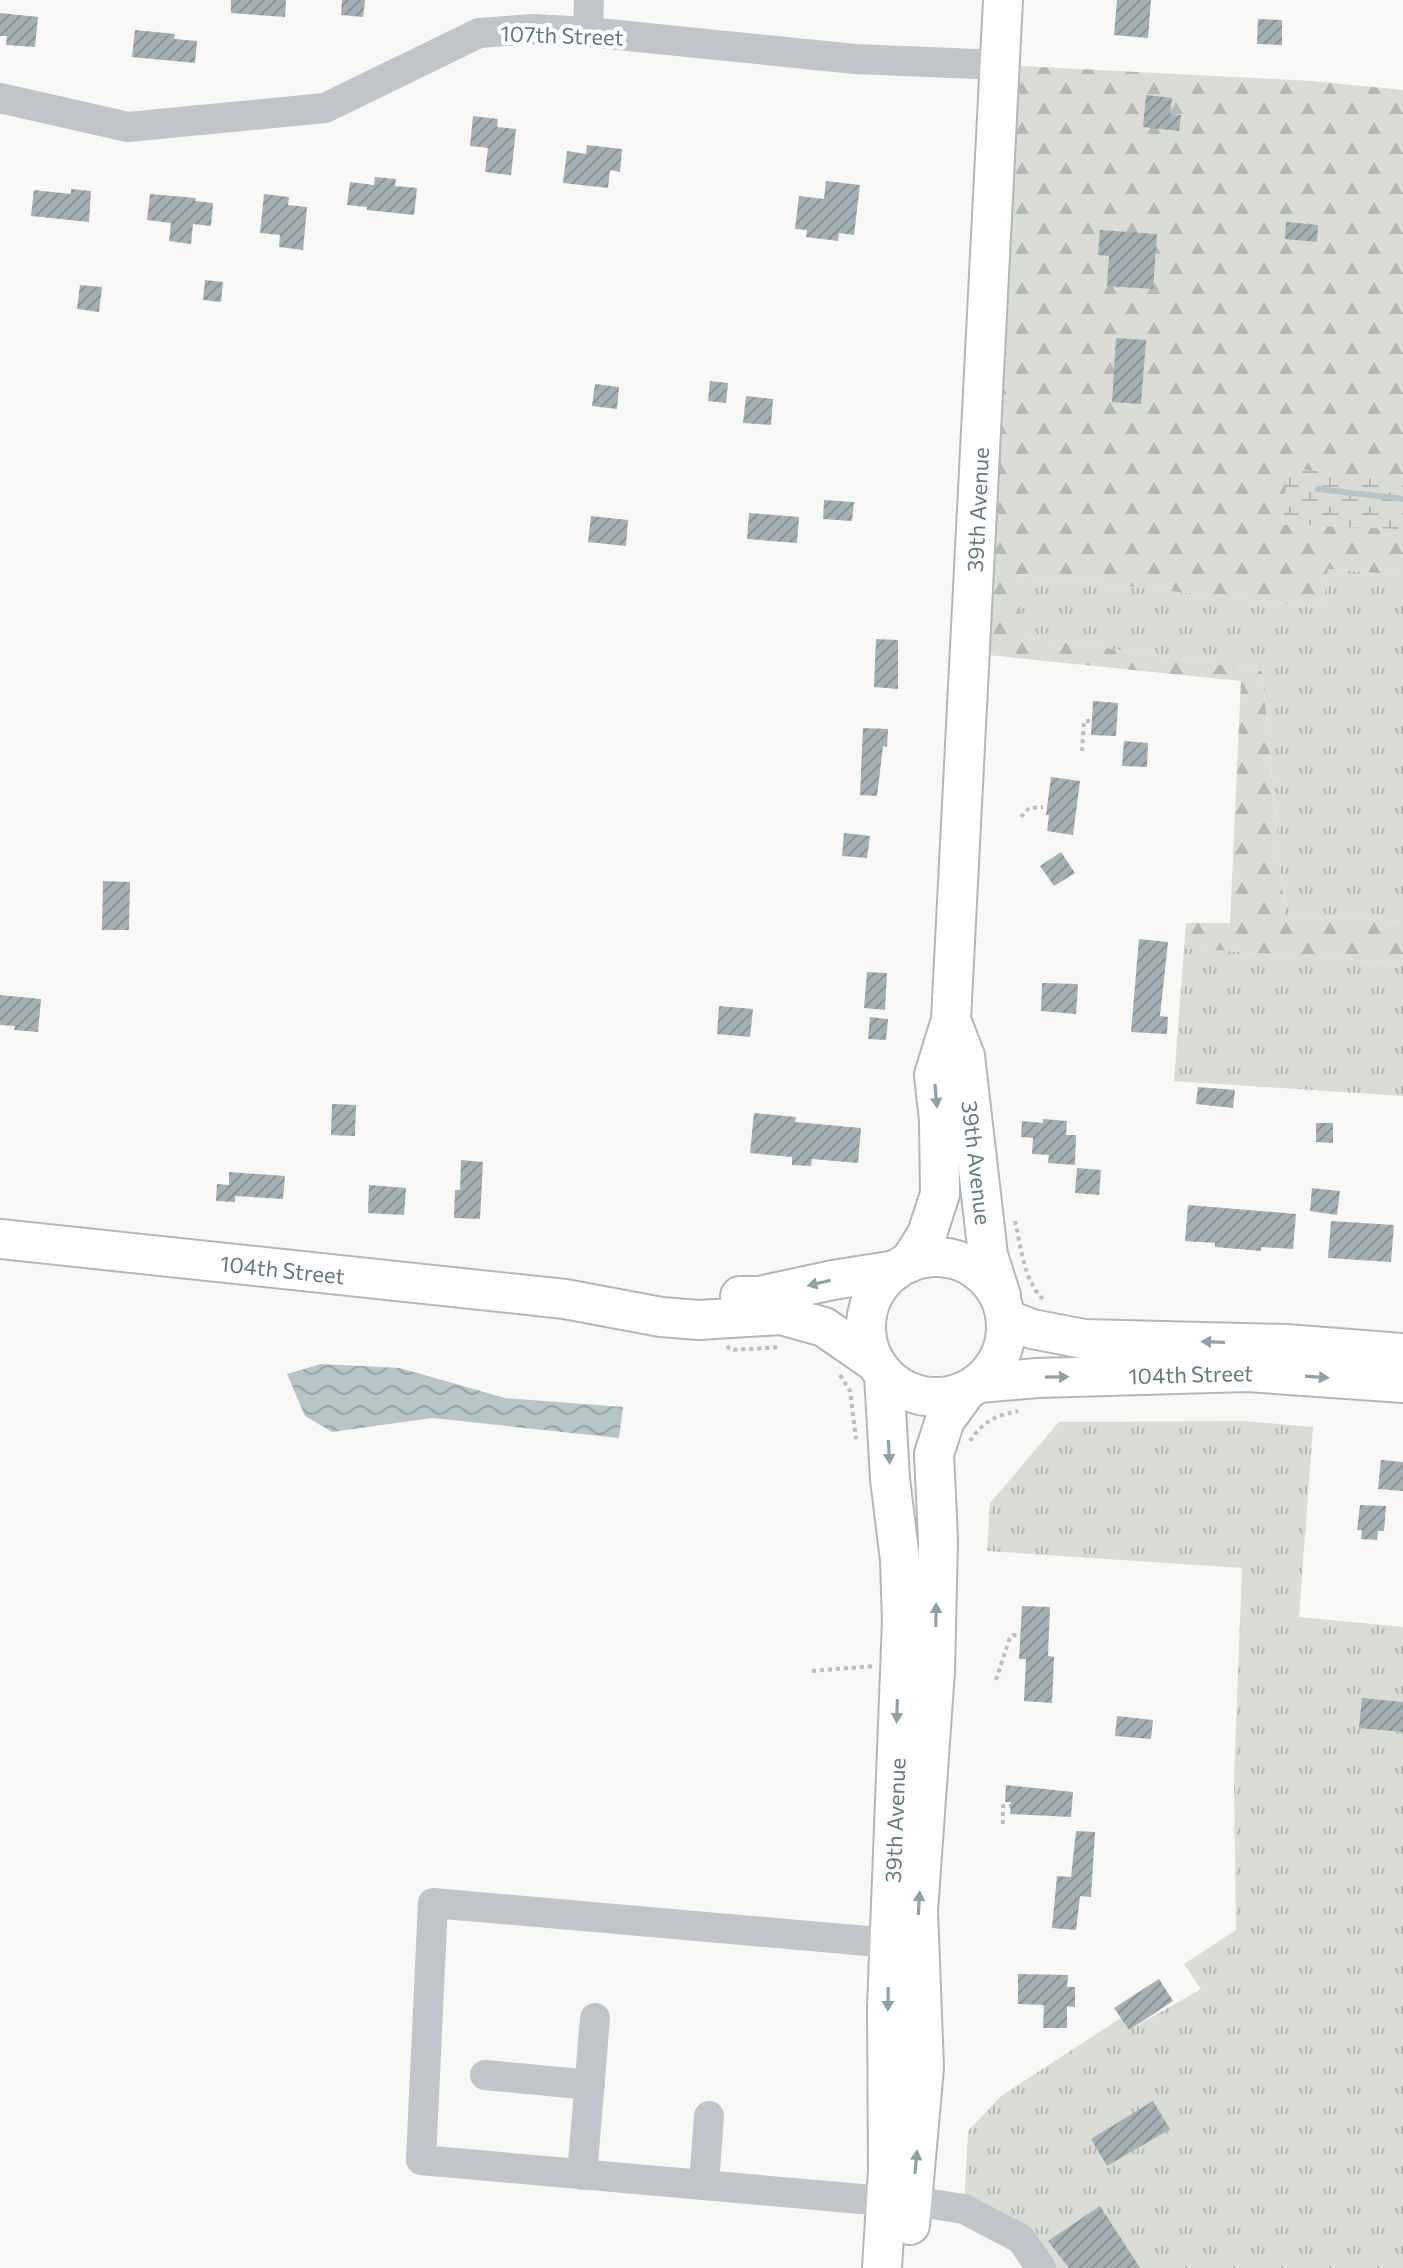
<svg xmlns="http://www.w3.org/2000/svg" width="1403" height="2268" font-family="Commissioner,sans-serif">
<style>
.grass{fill:url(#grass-tufts)}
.forest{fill:url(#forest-firs)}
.wetland{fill:url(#wetland-marsh)}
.water{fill:url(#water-waves)}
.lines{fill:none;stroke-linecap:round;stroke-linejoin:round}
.stream{stroke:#b6c5c7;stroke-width:6}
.building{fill:url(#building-hatch)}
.major-casing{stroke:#b1b8ba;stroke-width:42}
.path{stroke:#babec0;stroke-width:4;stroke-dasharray:4 4;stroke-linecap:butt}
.minor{stroke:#bfc5c8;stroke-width:30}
.major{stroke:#fff;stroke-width:38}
.oneway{fill:#92a1a6}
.labels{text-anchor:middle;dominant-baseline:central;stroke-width:8;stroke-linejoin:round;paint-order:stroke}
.street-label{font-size:22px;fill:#647980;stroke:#fff}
</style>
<defs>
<pattern id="grass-tufts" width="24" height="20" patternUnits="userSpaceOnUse" patternTransform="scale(2)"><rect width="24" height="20" fill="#d9ddd5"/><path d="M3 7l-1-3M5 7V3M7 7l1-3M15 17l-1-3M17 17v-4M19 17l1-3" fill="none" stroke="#b4b8b2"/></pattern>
<pattern id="forest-firs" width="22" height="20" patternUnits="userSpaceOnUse" patternTransform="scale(2)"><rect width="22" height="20" fill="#d9ddd5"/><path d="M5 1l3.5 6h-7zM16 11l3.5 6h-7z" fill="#b4b8b2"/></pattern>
<pattern id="wetland-marsh" width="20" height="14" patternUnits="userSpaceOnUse" patternTransform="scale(2)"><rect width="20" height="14" fill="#d9ddd5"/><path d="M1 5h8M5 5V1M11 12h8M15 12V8" fill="none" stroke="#b4b8b2"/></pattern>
<pattern id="water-waves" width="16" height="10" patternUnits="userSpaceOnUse" patternTransform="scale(2)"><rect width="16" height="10" fill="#b6c5c7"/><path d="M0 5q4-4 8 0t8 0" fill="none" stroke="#98a5a7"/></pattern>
<pattern id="building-hatch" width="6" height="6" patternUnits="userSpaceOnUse" patternTransform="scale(2)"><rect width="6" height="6" fill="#a4b0b3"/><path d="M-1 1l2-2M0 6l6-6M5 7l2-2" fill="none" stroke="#899497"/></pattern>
</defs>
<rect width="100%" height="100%" fill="#f8f8f6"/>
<!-- grass -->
<path class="grass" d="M 1328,569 L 1403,575 L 1403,921 L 1285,915 L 1262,671 L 1021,636 L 1018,574 L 1322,608 Z
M 1184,948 L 1403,963 L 1403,1096 L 1174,1081 Z
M 1244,1421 L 1313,1427 L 1299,1617 L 1403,1627 L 1403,2268 L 1041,2268 L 964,2209 L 968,2131 L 1001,2096 L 1121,2018 L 1129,2030 L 1201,1989 L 1184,1964 L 1236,1930 L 1234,1777 L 1242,1568 L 987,1551 L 990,1503 L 1059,1422 Z"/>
<!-- forest -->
<path class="forest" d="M 1001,65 L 1312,81 L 1403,90 L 1403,575 L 1328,569 L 1322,608 L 1018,574 L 1022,636 L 1262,671 L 1285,915 L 1403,921 L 1403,963 L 1184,948 L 1186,923 L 1230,923 L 1241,681 L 988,655 Z"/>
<!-- wetland -->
<path class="wetland" d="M 1287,467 L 1403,483 L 1403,529 L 1283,525 Z"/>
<!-- water -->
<path class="water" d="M 321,1364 L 400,1368 L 505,1398 L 623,1407 L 619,1438 L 432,1418 L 332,1432 L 305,1416 L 287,1374 Z"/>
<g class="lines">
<!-- stream -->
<path class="stream" d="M 1318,489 L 1403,499"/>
</g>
<!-- building -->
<path class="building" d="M 231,0 L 286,0 L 285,17 L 231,13 Z
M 342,0 L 365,0 L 363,17 L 341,15 Z
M 1117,0 L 1151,0 L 1148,38 L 1114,35 Z
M 0,13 L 38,17 L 35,47 L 6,45 L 7,36 L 0,36 Z
M 1258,19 L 1282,20 L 1282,45 L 1257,44 Z
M 135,30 L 175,34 L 174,39 L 197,41 L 195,63 L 132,57 Z
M 1146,95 L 1172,98 L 1170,114 L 1181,115 L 1179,131 L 1143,127 Z
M 473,116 L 498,119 L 497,127 L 516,129 L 511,175 L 485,172 L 488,148 L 470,146 Z
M 587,145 L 622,149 L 620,172 L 610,170 L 608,188 L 563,183 L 567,151 L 586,154 Z
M 375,177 L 396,179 L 395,186 L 417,188 L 414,215 L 367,210 L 367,207 L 347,205 L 350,182 L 374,185 Z
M 826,181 L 860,185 L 854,235 L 839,233 L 838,241 L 806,237 L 807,230 L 795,229 L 799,196 L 824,199 Z
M 71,189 L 91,191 L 89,222 L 31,216 L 34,190 L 71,194 Z
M 150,194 L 196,198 L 195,201 L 213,203 L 211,226 L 193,224 L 191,244 L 169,241 L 171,223 L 147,220 Z
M 264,194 L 289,197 L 288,205 L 307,207 L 303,250 L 279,247 L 280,235 L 260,233 Z
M 1286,222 L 1318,225 L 1317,242 L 1285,239 Z
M 1100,230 L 1157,234 L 1153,289 L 1107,286 L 1109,256 L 1098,255 Z
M 205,280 L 223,282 L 221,302 L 203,300 Z
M 80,285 L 102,287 L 99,312 L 77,309 Z
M 1116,338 L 1146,340 L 1141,404 L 1112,402 Z
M 710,381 L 728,383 L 726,403 L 708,401 Z
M 595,384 L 619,387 L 617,409 L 592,406 Z
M 746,396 L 773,399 L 771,425 L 743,423 Z
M 824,500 L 854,502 L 852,521 L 823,519 Z
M 749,513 L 799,517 L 797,543 L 747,539 Z
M 591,516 L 628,520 L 626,546 L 588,542 Z
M 876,639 L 898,640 L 898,689 L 874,687 Z
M 1093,701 L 1118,703 L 1116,736 L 1091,735 Z
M 863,728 L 888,729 L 887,747 L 883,746 L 877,796 L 860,795 Z
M 1124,741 L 1148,743 L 1147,767 L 1122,766 Z
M 1051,777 L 1080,781 L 1073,835 L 1047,831 L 1049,815 L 1046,815 Z
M 844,833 L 870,836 L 867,858 L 842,856 Z
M 1061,852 L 1075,873 L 1054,886 L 1040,866 Z
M 103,881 L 130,882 L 129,930 L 102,930 Z
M 1139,939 L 1168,942 L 1160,1016 L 1168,1017 L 1167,1034 L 1131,1032 Z
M 867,972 L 887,973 L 885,1010 L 864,1008 Z
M 1042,983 L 1078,984 L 1076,1014 L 1041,1011 Z
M 0,995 L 41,999 L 38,1032 L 14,1030 L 15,1026 L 0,1025 Z
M 719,1006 L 753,1009 L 750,1037 L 717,1034 Z
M 870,1017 L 888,1019 L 886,1040 L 868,1039 Z
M 1198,1087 L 1235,1090 L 1233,1108 L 1196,1104 Z
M 332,1104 L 356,1105 L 355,1136 L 331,1135 Z
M 754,1113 L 796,1117 L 795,1122 L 861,1128 L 858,1163 L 812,1159 L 811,1166 L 792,1165 L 792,1157 L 750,1153 Z
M 1043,1119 L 1067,1121 L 1066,1135 L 1076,1135 L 1075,1165 L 1048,1163 L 1049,1155 L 1032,1154 L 1033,1138 L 1021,1137 L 1022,1121 L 1043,1123 Z
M 1316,1123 L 1333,1123 L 1333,1143 L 1316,1142 Z
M 461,1160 L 483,1162 L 480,1219 L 454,1218 L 455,1190 L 460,1190 Z
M 1077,1168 L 1101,1170 L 1099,1195 L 1075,1193 Z
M 229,1172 L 285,1176 L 283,1199 L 235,1196 L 235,1202 L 216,1201 L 217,1184 L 229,1185 Z
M 369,1185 L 406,1188 L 404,1215 L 368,1213 Z
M 1312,1188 L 1340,1191 L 1337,1215 L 1310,1211 Z
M 1188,1205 L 1296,1214 L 1293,1249 L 1261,1247 L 1261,1251 L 1215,1247 L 1215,1243 L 1185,1241 Z
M 1331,1221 L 1394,1225 L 1391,1262 L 1328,1258 Z
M 1381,1460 L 1403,1462 L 1403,1491 L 1378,1489 Z
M 1360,1505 L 1386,1506 L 1384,1531 L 1378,1531 L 1377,1540 L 1361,1539 L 1362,1530 L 1357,1530 Z
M 1022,1606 L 1050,1607 L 1048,1656 L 1054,1657 L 1052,1703 L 1024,1701 L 1026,1659 L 1019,1659 Z
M 1362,1698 L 1403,1702 L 1403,1732 L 1359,1728 Z
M 1117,1716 L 1153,1720 L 1151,1739 L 1115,1736 Z
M 1006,1785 L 1073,1792 L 1071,1817 L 1010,1814 L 1011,1802 L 1005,1802 Z
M 1076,1831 L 1095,1832 L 1091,1897 L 1080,1896 L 1076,1930 L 1052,1928 L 1057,1876 L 1071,1877 Z
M 1018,1974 L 1068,1975 L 1067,1987 L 1075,1987 L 1075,2007 L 1067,2006 L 1067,2028 L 1043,2028 L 1044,2005 L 1018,2004 Z
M 1159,1979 L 1173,2001 L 1129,2030 L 1114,2008 Z
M 1153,2101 L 1170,2129 L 1107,2166 L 1091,2139 Z
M 1100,2206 L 1140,2268 L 1069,2268 L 1048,2241 Z"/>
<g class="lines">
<!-- major casing -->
<g class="major-casing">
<g id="major">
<path id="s1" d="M 951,1020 L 965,1056 L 988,1255 L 1001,1296"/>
<path id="s2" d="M 0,1239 L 565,1299 L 661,1317 L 699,1320 L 781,1315 L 824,1327 L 876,1363"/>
<circle cx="936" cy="1327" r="70"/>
<path id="s3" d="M 909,1263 L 927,1234 L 940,1194 L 939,1120 L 934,1075 L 951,1020 L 1003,0"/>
<path d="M 740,1296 L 759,1296 L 833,1280 L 896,1270"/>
<path d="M 1006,1319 L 1032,1329 L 1084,1339 L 1286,1344 L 1403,1353"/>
<path id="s4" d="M 979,1383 L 1037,1378 L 1247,1372 L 1403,1383"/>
<path d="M 910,2225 L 924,2067 L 918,1911 L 935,1671 L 938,1539 L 934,1454 L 945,1420 L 967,1390"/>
<path id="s5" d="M 882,2268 L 888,2170 L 887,2008 L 902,1621 L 900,1560 L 890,1479 L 884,1374"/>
</g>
</g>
<!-- path -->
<path class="path" d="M 1082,751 L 1084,721 L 1091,721
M 1021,817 L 1029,808 L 1043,807
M 1015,1221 C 1021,1247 1024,1283 1045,1301
M 727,1346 L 731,1350 L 780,1347
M 840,1375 L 850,1391 L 856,1439
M 970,1441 C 984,1421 994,1416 1018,1411
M 812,1671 L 874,1666
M 996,1680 L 1009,1640 L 1013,1635 L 1021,1636
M 1003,1824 L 1003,1806 L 1011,1806"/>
<!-- minor -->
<path class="minor" d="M 588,32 L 589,0
M 0,98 L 128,127 L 325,108 L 479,33 L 534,29 L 588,32 L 855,59 L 1001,65
M 890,1941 L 867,1941 L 433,1903 L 421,2160 L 861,2199 L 912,2201 L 964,2209 L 1021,2239 L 1041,2268
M 485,2075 L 590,2085
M 582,2175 L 595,2018
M 704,2185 L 709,2116"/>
<!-- major -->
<use href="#major" class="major"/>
</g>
<!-- one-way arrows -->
<defs><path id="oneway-solid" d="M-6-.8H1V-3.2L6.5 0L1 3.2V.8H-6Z" transform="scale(2)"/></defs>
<g class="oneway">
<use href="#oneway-solid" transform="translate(936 1096) rotate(85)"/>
<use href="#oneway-solid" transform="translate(819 1283) rotate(167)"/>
<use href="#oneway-solid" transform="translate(1213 1342) rotate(-178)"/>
<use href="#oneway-solid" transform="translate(1057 1377) rotate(-1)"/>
<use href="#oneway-solid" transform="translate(1317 1377) rotate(4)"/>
<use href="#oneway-solid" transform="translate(889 1452) rotate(87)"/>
<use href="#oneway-solid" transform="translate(936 1615) rotate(-89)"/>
<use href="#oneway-solid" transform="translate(897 1711) rotate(92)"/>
<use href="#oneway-solid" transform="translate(919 1903) rotate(-87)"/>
<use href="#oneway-solid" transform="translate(888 1999) rotate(91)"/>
<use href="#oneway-solid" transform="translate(916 2162) rotate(-85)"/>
</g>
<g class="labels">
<!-- street labels -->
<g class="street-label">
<text transform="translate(562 35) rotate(2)">107th Street</text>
<text stroke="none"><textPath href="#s3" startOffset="764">39th Avenue</textPath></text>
<text stroke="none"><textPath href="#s1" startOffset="146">39th Avenue</textPath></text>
<text stroke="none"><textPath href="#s2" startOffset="284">104th Street</textPath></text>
<text stroke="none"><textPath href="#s4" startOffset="212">104th Street</textPath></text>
<text stroke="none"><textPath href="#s5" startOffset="448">39th Avenue</textPath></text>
</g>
</g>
</svg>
